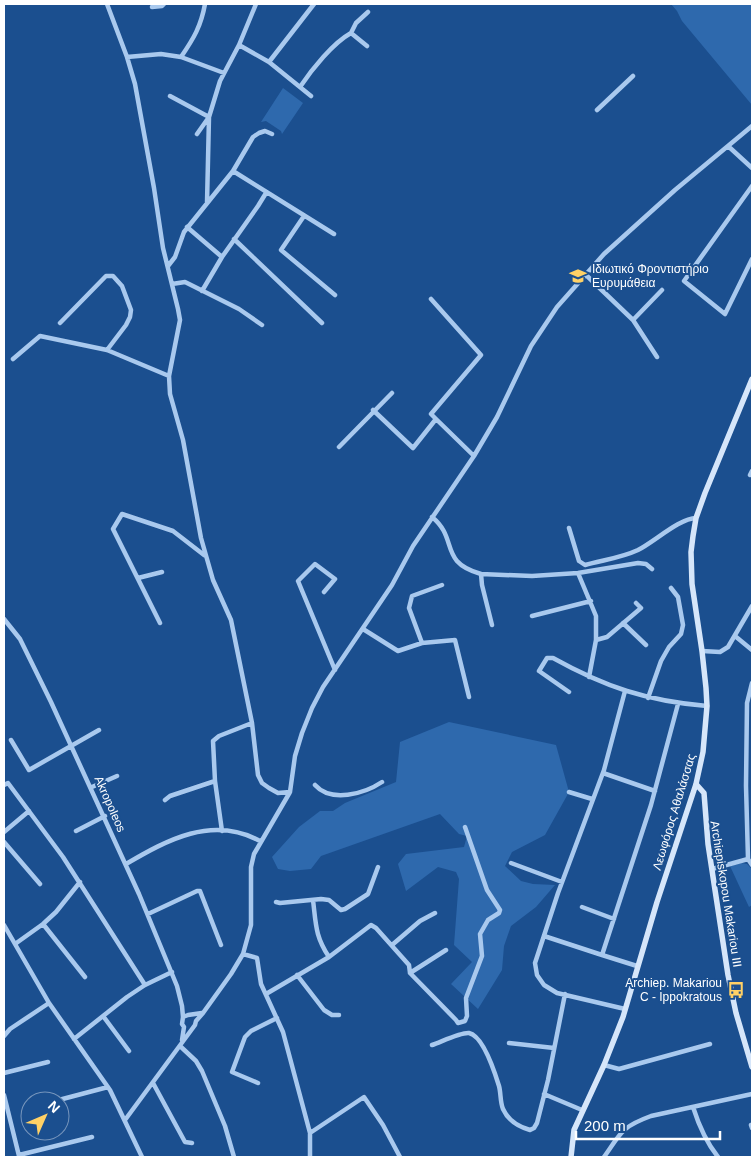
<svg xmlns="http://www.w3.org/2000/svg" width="756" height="1161" font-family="Arial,sans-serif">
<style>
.green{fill:#2e69ad}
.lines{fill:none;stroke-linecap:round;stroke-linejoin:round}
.street{stroke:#a9c9ee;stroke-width:4.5}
.secondary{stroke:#d6e6fa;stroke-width:5.5}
.labels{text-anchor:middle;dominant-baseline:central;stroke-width:4;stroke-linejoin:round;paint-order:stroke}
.poi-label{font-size:12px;fill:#fff;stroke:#1b4f8f;text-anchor:start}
.street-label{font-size:12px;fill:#fff;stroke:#1b4f8f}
</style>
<rect width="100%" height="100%" fill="#1b4f8f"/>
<!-- green -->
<path class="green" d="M 671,4 L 752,4 L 752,105 L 682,21 L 677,11 Z
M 283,88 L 303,103 L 282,134 L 281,131 L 266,121 L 261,122 Z
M 449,722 L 556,745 L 569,792 L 545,835 L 512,852 L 505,866 L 521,881 L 533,884 L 555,885 L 536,907 L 511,926 L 504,946 L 502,970 L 478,1009 L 451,984 L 472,962 L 454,945 L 459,879 L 456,872 L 438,867 L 406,891 L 398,864 L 406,854 L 464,847 L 467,836 L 459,834 L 440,814 L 321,856 L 311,869 L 290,871 L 278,869 L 272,857 L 299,827 L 320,811 L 333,811 L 345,803 L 396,782 L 400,742 Z
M 741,863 L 747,864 L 752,869 L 752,905 L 749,907 L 730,866 Z"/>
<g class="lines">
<!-- street -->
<path class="street" d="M 107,4 L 127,57 L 135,84 L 154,188 L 163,248 L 178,309 L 180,320 L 169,376 L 170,394 L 183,440 L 201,538 L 213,580 L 231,620 L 252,723 L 258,775 L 262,783 L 269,788 L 278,793 L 290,792
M 152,7 L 162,6 L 164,4
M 351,33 L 356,23 L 368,12
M 239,45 L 269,62 L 311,96
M 127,57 L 161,54 L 181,57 L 224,73
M 181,57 C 194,38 201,26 205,4
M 269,62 L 314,4
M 300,87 C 312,69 333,43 351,33 L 367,46
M 170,96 L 209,117 L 207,203
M 597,110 L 633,76
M 197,134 L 209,117 L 220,81 L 239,45 L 256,4
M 728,146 L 752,168
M 233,171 L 334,234
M 752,186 L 684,281 L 725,314 L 752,259
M 304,216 L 281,250 L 335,295
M 187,227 L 222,257
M 234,239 L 322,323
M 168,266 L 175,257 L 184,232 L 233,171 L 253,137 L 259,133 L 265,131 L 272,134
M 586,275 L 633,320 L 657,357
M 172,284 L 185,282 L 239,309 L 262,325
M 202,291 L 222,257 L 258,206 L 266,193
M 633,320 L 662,290
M 60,323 L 106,276 L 113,276 L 122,286 L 131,310 L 130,317 L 126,325 L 107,350
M 13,359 L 40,336 L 107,350 L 169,376
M 373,410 L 413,448 L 436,419 L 431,414 L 481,355 L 431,299
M 436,419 L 474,456
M 339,447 L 392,393
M 750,475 L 752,471
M 432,517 C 459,539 438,562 481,574
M 569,528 L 579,561 L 585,565 C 603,560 621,558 638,550 C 654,542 680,518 696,518
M 578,573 L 596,616 L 596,640 L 589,677
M 138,578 L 162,572
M 324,592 L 335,579 L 315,564 L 298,581 L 335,670
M 532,616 L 591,601
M 4,619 L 20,639 L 51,702 L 139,894 L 177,986 L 182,1006 L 183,1017 L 182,1024 L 184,1027 L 182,1040
M 160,623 L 113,529 L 122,514 L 173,531 L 204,555
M 623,623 L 646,645
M 492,625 L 482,585 L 481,574 L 532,576 L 578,573 L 638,563 L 646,564 L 652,569
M 363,629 L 398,651 L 422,643 L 455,640 L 469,697
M 735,636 L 752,650
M 596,640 L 607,637 L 641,608 L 636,603
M 422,643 L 409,608 L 412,596 L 442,585
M 702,651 L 720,652 L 728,647 L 752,606
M 752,683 L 747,703 L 746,786 L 748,859 L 752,865
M 569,692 L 539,671 L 547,658 L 553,658 C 605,687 647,701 707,706
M 648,698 L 661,661 L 669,647 L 681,634 L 683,625 L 678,597 L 671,588
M 11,740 L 29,770 L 99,730
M 603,773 L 655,791
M 4,785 L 8,783 L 63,857 L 145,985
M 315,785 C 331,803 364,794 382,782
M 92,787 L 117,776
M 569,792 L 592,799
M 165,800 L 170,796 L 215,781
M 76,831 L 105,816
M 222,831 L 215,781 L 213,741 L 219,736 L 252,723
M 4,832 L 29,811
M 4,842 L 40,884
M 511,863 L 562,882
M 126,864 C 167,840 212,815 260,841
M 712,869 L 748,859
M 313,900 C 316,924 315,936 329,957
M 276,902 L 280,903 L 321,899 L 329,900 L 341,910 L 345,909 L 368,894 L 378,867
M 582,907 L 614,919
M 148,914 L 197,891 L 200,891 L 221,945
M 43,924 L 85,977
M 4,925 L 49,1003 L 110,1090 L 142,1157
M 544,936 L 602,955
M 15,944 L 43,924 L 56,912 L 80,882
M 392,945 L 420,921 L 435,913
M 243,954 L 257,958 L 261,984 L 283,1032 L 310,1133 L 310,1157
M 637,966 L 602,955 L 651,805 L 678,704
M 410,973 L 446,950
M 297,975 L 324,1010 L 332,1015 L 339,1015
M 266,994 L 329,957 L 371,925 L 376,928 L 409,965 L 410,973 L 456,1020 L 458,1023 L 465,1021 L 467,1016 L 466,998 L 482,956 L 480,934 L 488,920 L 499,913 L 500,910 L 487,890 L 465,827
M 625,1009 L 557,993 L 544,985 L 537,975 L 535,963 L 558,893 L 604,770 L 625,691
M 103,1016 L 129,1051
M 183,1017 L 188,1015 L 202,1013
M 4,1036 L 10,1029 L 49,1003
M 74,1039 L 127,997 L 145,985 L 172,972
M 509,1043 L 554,1048
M 432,1045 C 441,1042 461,1032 469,1033 C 483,1036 495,1073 499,1086 C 501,1093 500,1102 503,1109 C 508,1120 519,1127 530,1130 L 534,1128 L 537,1123 L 548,1080 L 565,994
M 180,1046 L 196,1061 L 202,1071 L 225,1126 L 234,1157
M 604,1065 L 619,1069 L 710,1044
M 4,1073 L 48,1062
M 153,1083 L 185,1142 L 192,1143
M 258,1083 L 232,1072 L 245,1037 L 251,1031 L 277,1018
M 544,1094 L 582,1110
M 4,1095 L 19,1156
M 55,1101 L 108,1087
M 693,1107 C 699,1126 706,1142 718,1157
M 125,1120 L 195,1025 L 196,1021 L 203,1013 L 231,974 L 243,954 L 251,925 L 251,867 L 254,854 L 290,792 L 295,756 L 302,733 L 312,708 L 323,687 L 392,585 L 413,546 L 474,456 L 497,417 L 531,346 L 557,307 L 604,254 L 675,190 L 752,126
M 751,1125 L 752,1128
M 310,1133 L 364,1097 L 383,1125 L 400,1157
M 19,1155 L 92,1137
M 604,1157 C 621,1133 621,1127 651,1116 L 752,1094"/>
<!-- secondary -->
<path class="secondary" d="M 696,784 L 704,793 L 708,844 L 728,975 L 736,1013 L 752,1067
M 571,1157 L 574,1130 L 604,1065 L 623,1017 L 657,902 L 696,784 L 703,752 L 707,706 L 706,688 L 702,651 L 692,584 L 691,552 L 693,536 L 696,518 L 705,493 L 752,379"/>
</g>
<!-- icons -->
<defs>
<g id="school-bare" transform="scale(1.35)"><path d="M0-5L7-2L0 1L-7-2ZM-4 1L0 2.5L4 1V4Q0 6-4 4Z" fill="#ffd166" stroke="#1b4f8f" stroke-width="2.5" paint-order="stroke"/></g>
<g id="bus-bare" transform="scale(1.35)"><path d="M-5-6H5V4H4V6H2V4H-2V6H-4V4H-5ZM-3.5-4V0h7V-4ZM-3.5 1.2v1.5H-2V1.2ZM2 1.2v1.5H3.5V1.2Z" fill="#ffd166" stroke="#1b4f8f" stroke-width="2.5" paint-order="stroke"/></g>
</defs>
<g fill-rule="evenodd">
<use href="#school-bare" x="578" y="276"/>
<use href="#bus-bare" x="736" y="990"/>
</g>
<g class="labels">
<!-- poi labels -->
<g class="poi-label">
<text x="592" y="269">Ιδιωτικό Φροντιστήριο<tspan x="592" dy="14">Ευρυμάθεια</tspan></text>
<text x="722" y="983" text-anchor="end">Archiep. Makariou<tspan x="722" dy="14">C - Ippokratous</tspan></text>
</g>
<!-- street labels -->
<g class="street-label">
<text transform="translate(110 804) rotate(66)">Akropoleos</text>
<text transform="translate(674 812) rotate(-73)">Λεωφόρος Αθαλάσσας</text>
<text transform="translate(726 894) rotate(81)">Archiepiskopou Makariou III</text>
</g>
</g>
<!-- border -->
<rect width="756" height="1161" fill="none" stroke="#ffffff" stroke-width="10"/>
<!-- north arrow -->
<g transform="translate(45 1116) rotate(45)"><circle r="24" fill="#1b4f8f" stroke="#7695bc"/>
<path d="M0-4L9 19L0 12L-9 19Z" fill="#ffd166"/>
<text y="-8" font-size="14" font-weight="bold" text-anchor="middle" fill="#ffffff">N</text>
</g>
<!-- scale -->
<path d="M576 1131v8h144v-8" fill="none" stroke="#ffffff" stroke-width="2.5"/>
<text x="584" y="1131" font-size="15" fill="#ffffff" stroke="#1b4f8f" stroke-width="4" paint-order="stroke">200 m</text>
</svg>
